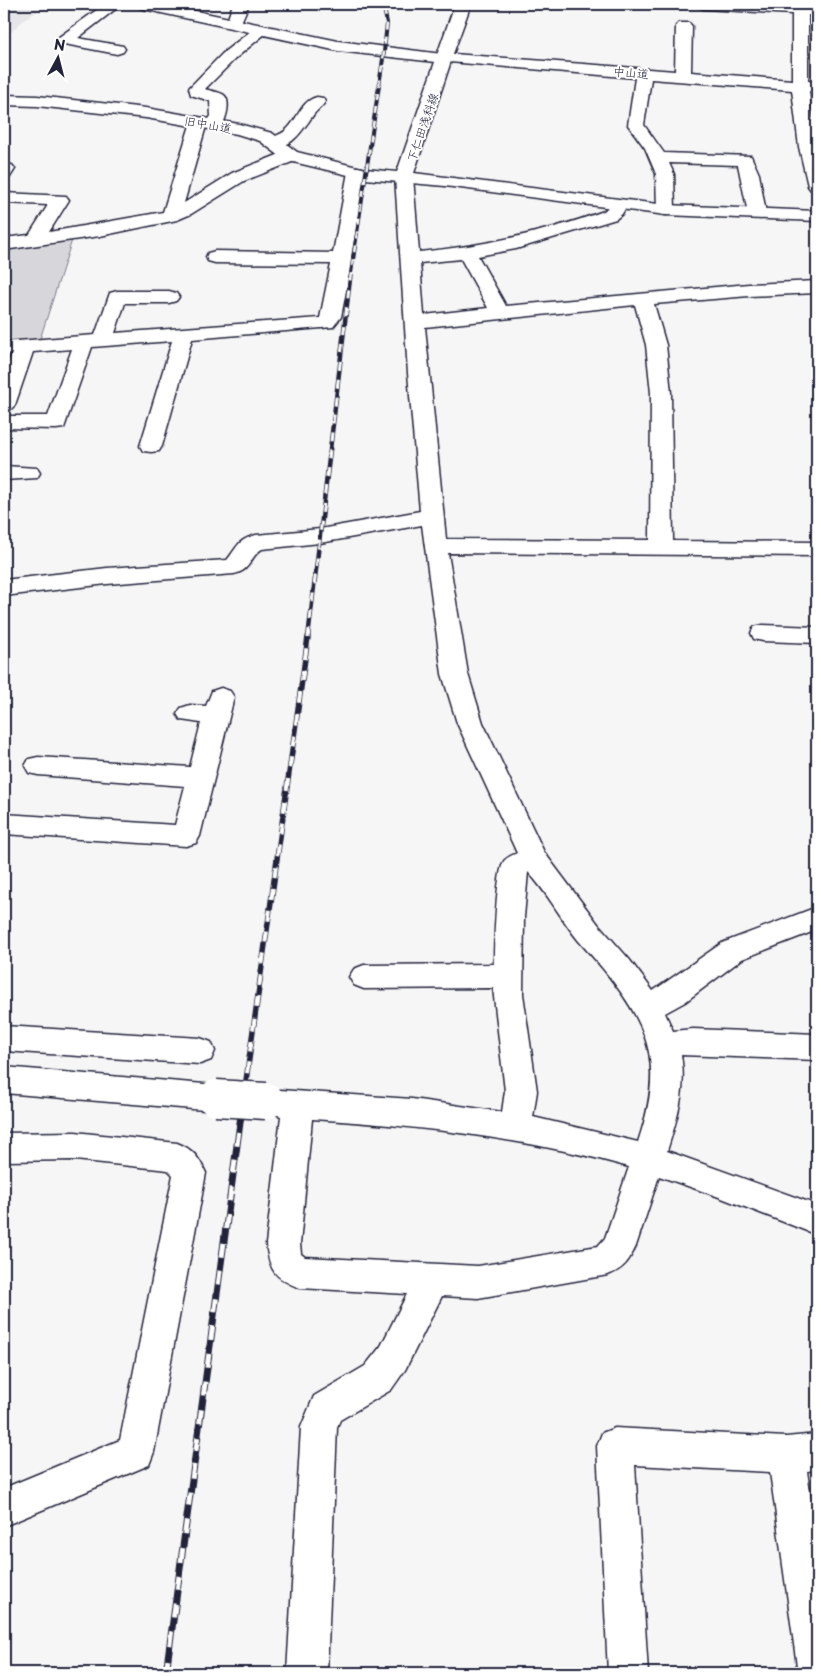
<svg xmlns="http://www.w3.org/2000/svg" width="821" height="1677" font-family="'Playpen Sans','Klee One',sans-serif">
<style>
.built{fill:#e6e6e9}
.green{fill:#d7d7db;stroke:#7c7c8b}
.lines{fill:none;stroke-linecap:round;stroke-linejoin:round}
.minor-casing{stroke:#22223b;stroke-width:3}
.major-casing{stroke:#22223b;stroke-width:3}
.minor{fill:#fff;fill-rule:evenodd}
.major{fill:#fff;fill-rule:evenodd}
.rail-far3-casing{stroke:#22223b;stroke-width:4}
.rail-far2-casing{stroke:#22223b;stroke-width:4.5}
.rail-far1-casing{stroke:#22223b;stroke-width:5.5}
.rail-casing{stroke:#22223b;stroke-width:7}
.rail-far3{stroke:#fff;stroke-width:2.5;stroke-dasharray:7;stroke-linecap:butt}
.rail-far2{stroke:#fff;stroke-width:3;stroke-dasharray:9;stroke-linecap:butt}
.rail-far1{stroke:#fff;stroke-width:4;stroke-dasharray:11;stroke-linecap:butt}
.rail{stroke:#fff;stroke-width:5;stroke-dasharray:14;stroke-linecap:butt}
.minor-bridge-casing{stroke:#22223b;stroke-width:39;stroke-linecap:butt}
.minor-bridge{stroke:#fff;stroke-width:36}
.labels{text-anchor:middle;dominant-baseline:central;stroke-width:4;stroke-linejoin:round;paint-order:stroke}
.far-street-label{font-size:12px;fill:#22223b;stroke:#fff}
</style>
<rect width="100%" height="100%" fill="#f6f6f7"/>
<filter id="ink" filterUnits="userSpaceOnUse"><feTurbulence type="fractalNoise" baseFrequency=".02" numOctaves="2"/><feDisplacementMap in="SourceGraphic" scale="10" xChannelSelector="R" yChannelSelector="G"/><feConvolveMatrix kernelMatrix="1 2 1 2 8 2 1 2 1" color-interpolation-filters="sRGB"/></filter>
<g filter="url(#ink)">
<!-- built -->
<path class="built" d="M 4,4 L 49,4 L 25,19 L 4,39 Z"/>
<!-- green -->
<path class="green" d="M 73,237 L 39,342 L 4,345 L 4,246 Z"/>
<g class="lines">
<!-- minor casing -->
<g class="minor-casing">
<path id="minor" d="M 105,4 L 122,4 L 78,38 L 123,46 L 125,49 L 123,52 L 117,54 L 59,43 L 57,40 L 59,37 Z
M 233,4 L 249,4 L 239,27 L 229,27 L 226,24 Z
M 455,4 L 471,4 L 453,54 L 675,71 L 676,26 L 679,23 L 689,23 L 692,26 L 691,72 L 792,80 L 792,14 L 704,9 L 699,7 L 696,4 L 773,4 L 817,7 L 817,15 L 808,15 L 808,81 L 817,82 L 817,92 L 809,91 L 817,150 L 817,191 L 811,190 L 808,186 L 799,147 L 792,90 L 651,79 L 644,125 L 664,153 L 751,156 L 759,174 L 766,213 L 763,217 L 757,218 L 751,217 L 748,213 L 738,165 L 669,163 L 674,174 L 675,210 L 672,214 L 666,215 L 660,214 L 657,210 L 656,174 L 645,148 L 628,125 L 635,78 L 438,61 L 436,58 Z
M 261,25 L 266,27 L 269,30 L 266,33 L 236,58 L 205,89 C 210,91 220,92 224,95 C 232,102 225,122 220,129 L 214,130 L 206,126 L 184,203 L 232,173 L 285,152 L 291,151 L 297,152 L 300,156 L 297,160 L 244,181 L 191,214 L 177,220 L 100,236 L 4,250 L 4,238 L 29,235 L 48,205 L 4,203 L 4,193 L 66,196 L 69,200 L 49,232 L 163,212 L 191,122 L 193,118 L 205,118 L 207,122 L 211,116 L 210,101 L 191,95 L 189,88 L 224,52 L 256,27 Z
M 317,97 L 323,98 L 325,102 C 322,107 318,109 314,114 C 303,129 291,152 268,147 L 265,143 C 270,136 279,136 285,131 C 298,121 300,101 317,97 Z
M 4,164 L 12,165 L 15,169 L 10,177 L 4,178 Z
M 357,167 L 363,168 L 366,172 L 351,257 L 352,259 L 341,317 L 333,327 L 192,339 L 162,446 L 159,451 L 151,452 L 143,451 L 140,446 L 172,341 L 92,347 L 64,428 L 56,429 L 4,428 L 4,416 L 48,416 L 72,349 L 33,352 L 15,405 L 11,409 L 4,411 L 4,377 L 12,353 L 4,354 L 4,342 L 95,335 L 110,293 L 117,291 L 169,291 L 176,293 L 179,297 L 176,301 L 169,303 L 125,303 L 115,333 L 320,318 L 331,264 L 215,263 L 208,261 L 206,257 L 208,253 L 215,251 L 333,253 L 348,172 L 351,168 Z
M 404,172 L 410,173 L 413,177 L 419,252 C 482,246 544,233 604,211 C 612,204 612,198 624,201 L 627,205 L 622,214 L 616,219 L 516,249 L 478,256 L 506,306 L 749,284 L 817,281 L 817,293 L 749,296 L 654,304 L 666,345 L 671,393 L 673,541 L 817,542 L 817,556 L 448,553 L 468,674 L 483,723 L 544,852 L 598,924 L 629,959 L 653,991 L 722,943 L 817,907 L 817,930 L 742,959 L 685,1002 L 665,1013 L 673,1031 L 693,1029 L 817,1034 L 817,1060 L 681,1055 C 687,1089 677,1119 667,1151 L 817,1205 L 817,1235 L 719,1197 L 659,1176 L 636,1246 C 629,1261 624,1269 608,1275 L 478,1298 L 442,1296 L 405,1370 L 391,1390 L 340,1420 L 337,1427 L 327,1673 L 287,1673 L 301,1427 L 314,1396 L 365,1366 L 381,1346 L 407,1294 L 300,1288 C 274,1278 270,1271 266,1244 L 281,1116 L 269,1112 L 264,1103 L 269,1094 L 280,1090 L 412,1099 L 502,1112 L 505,1091 L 493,988 L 364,989 L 354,985 L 349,977 L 354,969 L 364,965 L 494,964 C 494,946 496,873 504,861 C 507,857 513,855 517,853 L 457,723 L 442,674 L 422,525 L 320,543 L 262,549 C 249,557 252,570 234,574 L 107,584 L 4,596 L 4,580 L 107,568 L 227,560 C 238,547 237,540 256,535 L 320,529 L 420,511 L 408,373 L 395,177 L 398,173 ZM 461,259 L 488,308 L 424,315 L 420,263 ZM 635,305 L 646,345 L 651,393 L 650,540 L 446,539 L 425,327 ZM 528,872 C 547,892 561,919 578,940 C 588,952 599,963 608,975 C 654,1033 662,1071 638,1142 L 533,1117 L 537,1091 L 523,994 L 524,917 ZM 312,1119 C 420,1126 525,1138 629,1167 L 605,1238 L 598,1246 L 478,1266 L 305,1257 L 301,1254 L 300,1244 Z
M 4,466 L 37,468 L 40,473 L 37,478 L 4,480 Z
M 763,625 L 817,627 L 817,643 L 763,641 L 754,639 L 751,633 L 754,627 Z
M 221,688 L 230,691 L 234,697 L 200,836 L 196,843 L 186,846 L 4,834 L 4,814 L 175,825 L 185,786 L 38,775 L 29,773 L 25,766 L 29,759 L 38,757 L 190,767 L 201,723 L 181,720 L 177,714 L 181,708 L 190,705 L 206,706 L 212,691 Z
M 4,1026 L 200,1038 L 211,1042 L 215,1051 L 211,1060 L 200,1064 L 4,1051 Z
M 4,1067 L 216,1085 L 227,1089 L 232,1098 L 227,1107 L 216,1111 L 4,1093 Z
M 75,1132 L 177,1143 C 193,1149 199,1158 206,1173 L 154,1452 L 149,1465 L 4,1526 L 4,1488 L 120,1440 L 173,1175 L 168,1170 L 75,1160 L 4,1161 L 4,1133 Z
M 615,1428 L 786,1437 L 817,1434 L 817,1470 L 807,1471 L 817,1539 L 817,1673 L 800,1673 L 797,1666 L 770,1472 L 635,1465 L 648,1673 L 608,1673 L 597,1446 L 602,1433 Z"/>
</g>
<!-- major casing -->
<g class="major-casing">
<path id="major" d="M 136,4 L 163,4 L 338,41 L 450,55 L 452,58 L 414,173 L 666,205 L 817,211 L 817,221 L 666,215 L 445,186 L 365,179 L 285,160 L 260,141 L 237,134 L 146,118 L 37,106 L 4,105 L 4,95 L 37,96 L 146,108 L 239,124 L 272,133 L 297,152 L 365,169 L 397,172 L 435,62 L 338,51 L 143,9 L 138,7 Z"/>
</g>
<!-- minor -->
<use href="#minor" class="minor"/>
<!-- major -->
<use href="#major" class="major"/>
<!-- rail-far3 casing -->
<g class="rail-far3-casing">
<path id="rail-far3" d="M 350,280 L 384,52 L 387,23 L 383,4"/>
</g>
<!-- rail-far2 casing -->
<g class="rail-far2-casing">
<path id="rail-far2" d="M 308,638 L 350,279"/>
</g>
<!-- rail-far1 casing -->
<g class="rail-far1-casing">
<path id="rail-far1" d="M 244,1095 L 308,637"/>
</g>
<!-- rail casing -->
<g class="rail-casing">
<path id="rail" d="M 166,1673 L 244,1093"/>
</g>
<!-- rail-far3 -->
<use href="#rail-far3" class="rail-far3"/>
<!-- rail-far2 -->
<use href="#rail-far2" class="rail-far2"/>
<!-- rail-far1 -->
<use href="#rail-far1" class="rail-far1"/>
<!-- rail -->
<use href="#rail" class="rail"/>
<!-- minor-bridge casing -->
<g class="minor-bridge-casing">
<path id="minor-bridge" d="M 216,1098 L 266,1101"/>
</g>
<!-- minor-bridge -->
<use href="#minor-bridge" class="minor-bridge"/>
</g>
</g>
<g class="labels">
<!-- far-street labels -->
<g class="far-street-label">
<text transform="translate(631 72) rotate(5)">中山道</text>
<text transform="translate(208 124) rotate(10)">旧中山道</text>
<text transform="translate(422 127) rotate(-71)">下仁田浅科線</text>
</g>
</g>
<!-- margin -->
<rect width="821" height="1677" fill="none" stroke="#fff" stroke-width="20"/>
<rect x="10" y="10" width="801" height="1657" fill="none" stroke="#22223b" stroke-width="2" filter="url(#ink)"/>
<!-- north arrow -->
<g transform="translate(58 58) rotate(7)" stroke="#ffffff" stroke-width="4" paint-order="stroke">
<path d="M0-4L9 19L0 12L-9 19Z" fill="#22223b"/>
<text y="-8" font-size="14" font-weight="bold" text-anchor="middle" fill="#22223b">N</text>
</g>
</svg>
